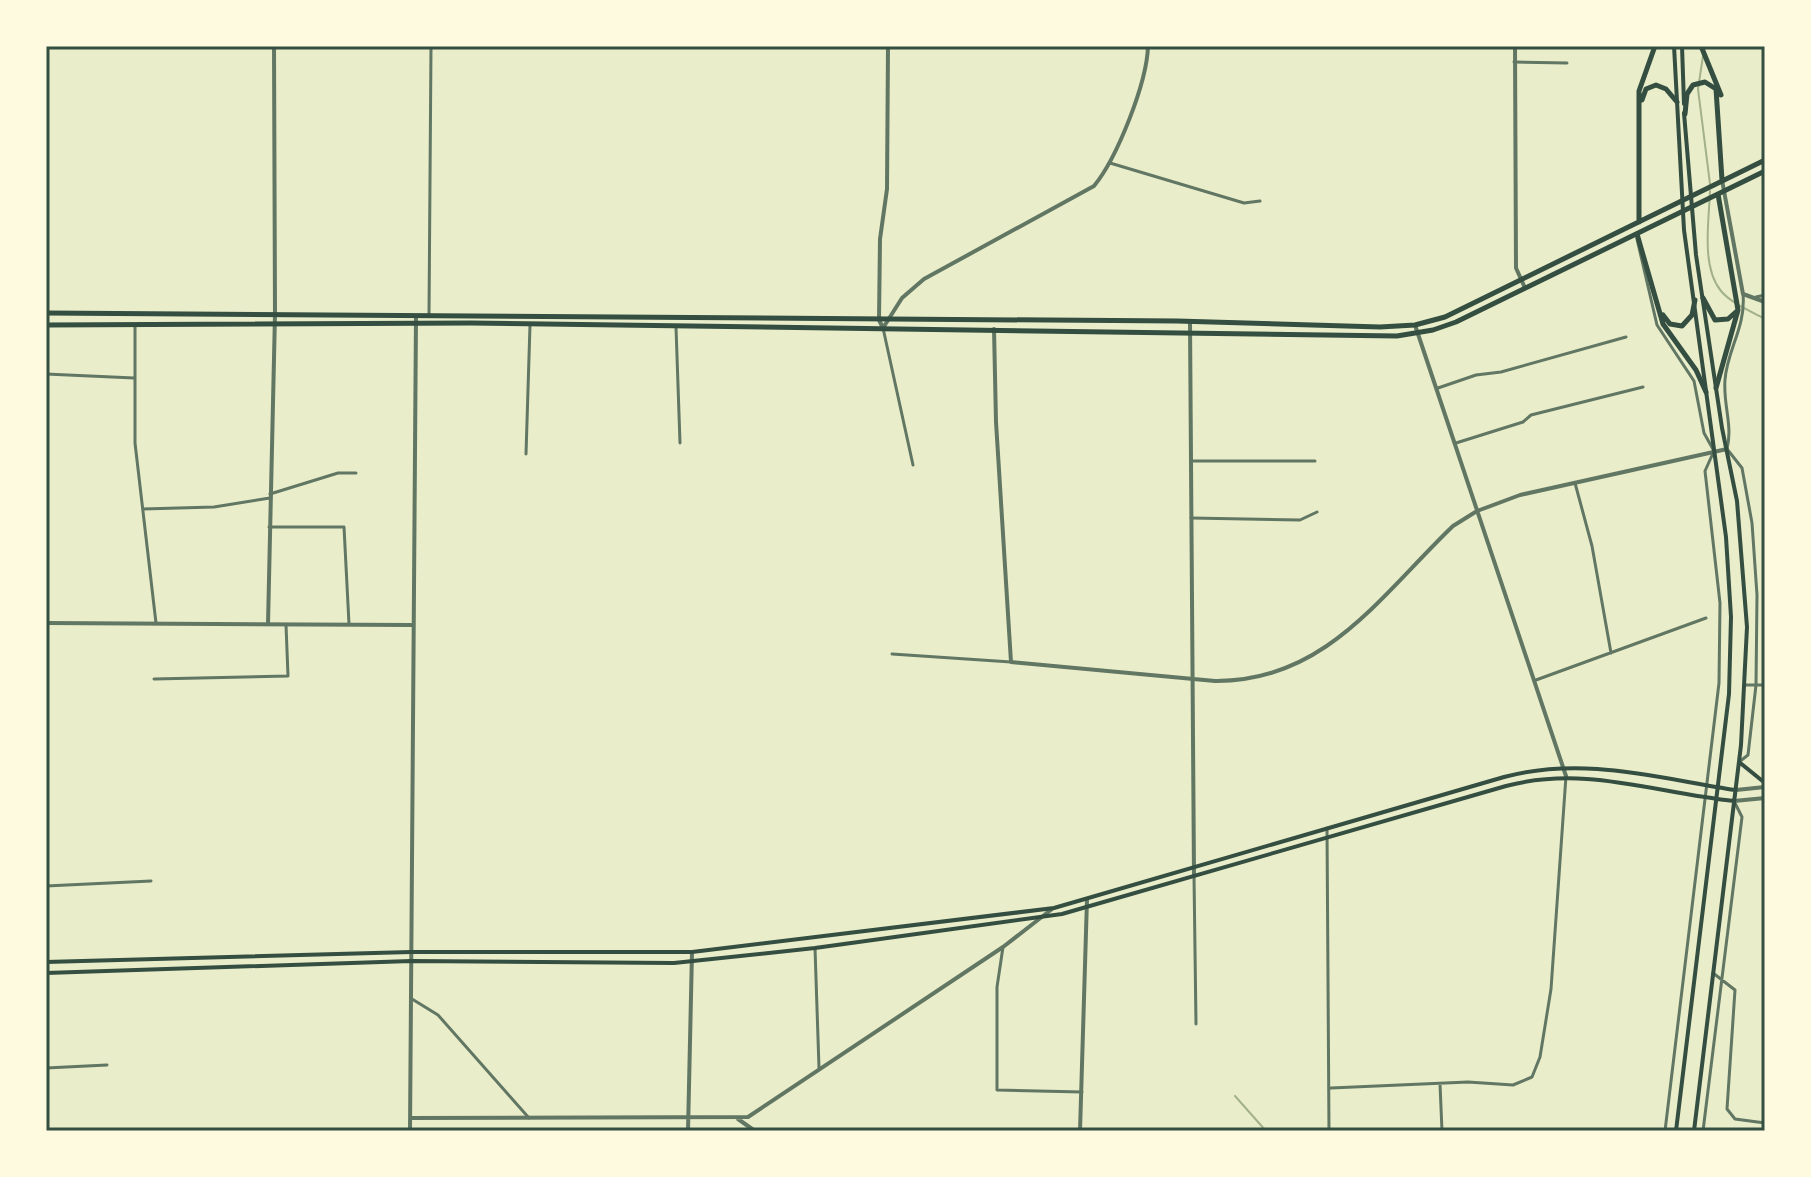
<svg xmlns="http://www.w3.org/2000/svg" width="1811" height="1177" font-family="Karla,sans-serif">
<style>
.lines{fill:none;stroke-linecap:round;stroke-linejoin:round}
.stream{stroke:#a3b18a;stroke-width:2}
.service{stroke:#617663;stroke-width:1}
.minor{stroke:#617663;stroke-width:3}
.tertiary{stroke:#617663;stroke-width:4}
.secondary{stroke:#344e41;stroke-width:4}
.primary{stroke:#344e41;stroke-width:5}
.neatline{fill:none;stroke:#344e41;stroke-width:3}
</style>
<rect width="100%" height="100%" fill="#e9edc9"/>
<g class="lines">
<!-- stream -->
<path class="stream" d="M 1703,56 L 1698,89 L 1710,184
M 1710,191 C 1709,221 1701,267 1721,291 C 1732,304 1751,311 1765,319
M 1235,1096 L 1266,1131"/>
<!-- service -->
<path class="service" d="M 46,410 L 46,432"/>
<!-- minor -->
<path class="minor" d="M 1514,62 L 1567,63
M 1110,163 L 1244,203 L 1260,201
M 1637,239 L 1657,325 L 1694,381 L 1704,433 L 1714,451 L 1705,471 L 1720,603 L 1719,683 L 1665,1131
M 1756,297 L 1765,295
M 429,316 L 431,46
M 135,325 L 135,443 L 156,623
M 676,327 L 680,443
M 883,328 L 913,465
M 46,374 L 134,378
M 1438,388 L 1476,375 L 1501,372 L 1626,337
M 1456,443 L 1523,422 L 1531,415 L 1643,387
M 526,454 L 530,325
M 1191,461 L 1315,461
M 1575,483 L 1592,546 L 1611,653
M 270,494 L 338,473 L 356,473
M 143,509 L 214,507 L 270,498
M 1191,518 L 1300,520 L 1317,512
M 269,527 L 344,527 L 349,624
M 892,654 L 1011,662
M 154,679 L 288,676 L 286,625
M 1536,680 L 1706,618
M 1746,685 L 1765,685
M 1739,762 L 1748,755 L 1756,685 L 1757,595 L 1752,523 L 1742,468 L 1727,449 C 1733,425 1723,405 1725,380 C 1727,350 1746,327 1743,294
M 1327,828 L 1329,1131
M 1194,876 L 1196,1024
M 46,886 L 151,881
M 1003,947 L 997,987 L 997,1090 L 1082,1092
M 815,948 L 819,1068
M 1713,973 L 1735,990 L 1727,1109 L 1735,1119 L 1765,1123
M 412,999 L 438,1015 L 529,1118
M 46,1068 L 107,1065
M 1440,1084 L 1442,1131
M 1331,1088 L 1468,1082 L 1513,1085 L 1532,1077 L 1540,1057 L 1551,989 L 1566,776
M 1703,1131 L 1742,817 L 1735,803"/>
<!-- tertiary -->
<path class="tertiary" d="M 1515,46 L 1516,268 L 1525,288
M 1722,180 L 1743,294 L 1765,302
M 1190,322 L 1194,876
M 1415,325 L 1566,776
M 883,328 L 902,298 L 924,279 L 1094,186 C 1117,158 1147,83 1148,46
M 883,328 L 879,320 L 880,239 L 887,189 L 888,46
M 994,329 L 996,422 L 1011,662 L 1215,681 C 1325,682 1381,595 1453,526 L 1477,511 L 1520,495 L 1727,449
M 46,623 L 411,625
M 268,624 L 275,314 L 274,46
M 1736,790 L 1765,787
M 1734,801 L 1765,798
M 410,1118 L 748,1117 L 1003,947 L 1052,909
M 738,1119 L 755,1131
M 410,1131 L 416,316
M 688,1131 L 692,952
M 1080,1131 L 1087,899"/>
<!-- secondary -->
<path class="secondary" d="M 1674,46 L 1684,230 L 1726,537 L 1731,617 L 1729,694 L 1676,1131
M 1682,46 L 1684,104
M 1684,113 L 1696,255 L 1722,428 L 1737,501 L 1747,627 L 1741,745 L 1694,1131
M 1739,762 L 1765,783
M 46,962 L 411,952 L 692,952 L 1054,908 L 1504,777 C 1583,756 1657,778 1735,790
M 46,973 L 411,961 L 674,963 L 815,948 L 1062,914 L 1506,786 C 1586,765 1655,793 1734,801"/>
<!-- primary -->
<path class="primary" d="M 1701,46 L 1721,95
M 1642,100 L 1646,89 L 1656,85 L 1666,89 L 1677,102
M 1685,114 L 1687,94 L 1693,85 L 1705,82 L 1716,89 L 1722,180
M 1639,222 L 1639,91 L 1655,46
M 1637,234 L 1663,324 L 1696,370 L 1706,392
M 1703,298 L 1715,320 L 1728,319 L 1737,311
M 46,313 L 1177,321 L 1380,327 L 1415,325 L 1445,317 L 1765,160
M 1663,315 L 1670,324 L 1682,326 L 1692,315 L 1695,300
M 46,325 L 471,323 L 1397,336 L 1433,330 L 1456,322 L 1765,171
M 1716,388 L 1738,310 L 1718,194"/>
</g>
<!-- border -->
<rect width="1811" height="1177" fill="none" stroke="#fefae0" stroke-width="96"/>
<rect x="48" y="48" width="1715" height="1081" class="neatline"/>
</svg>
